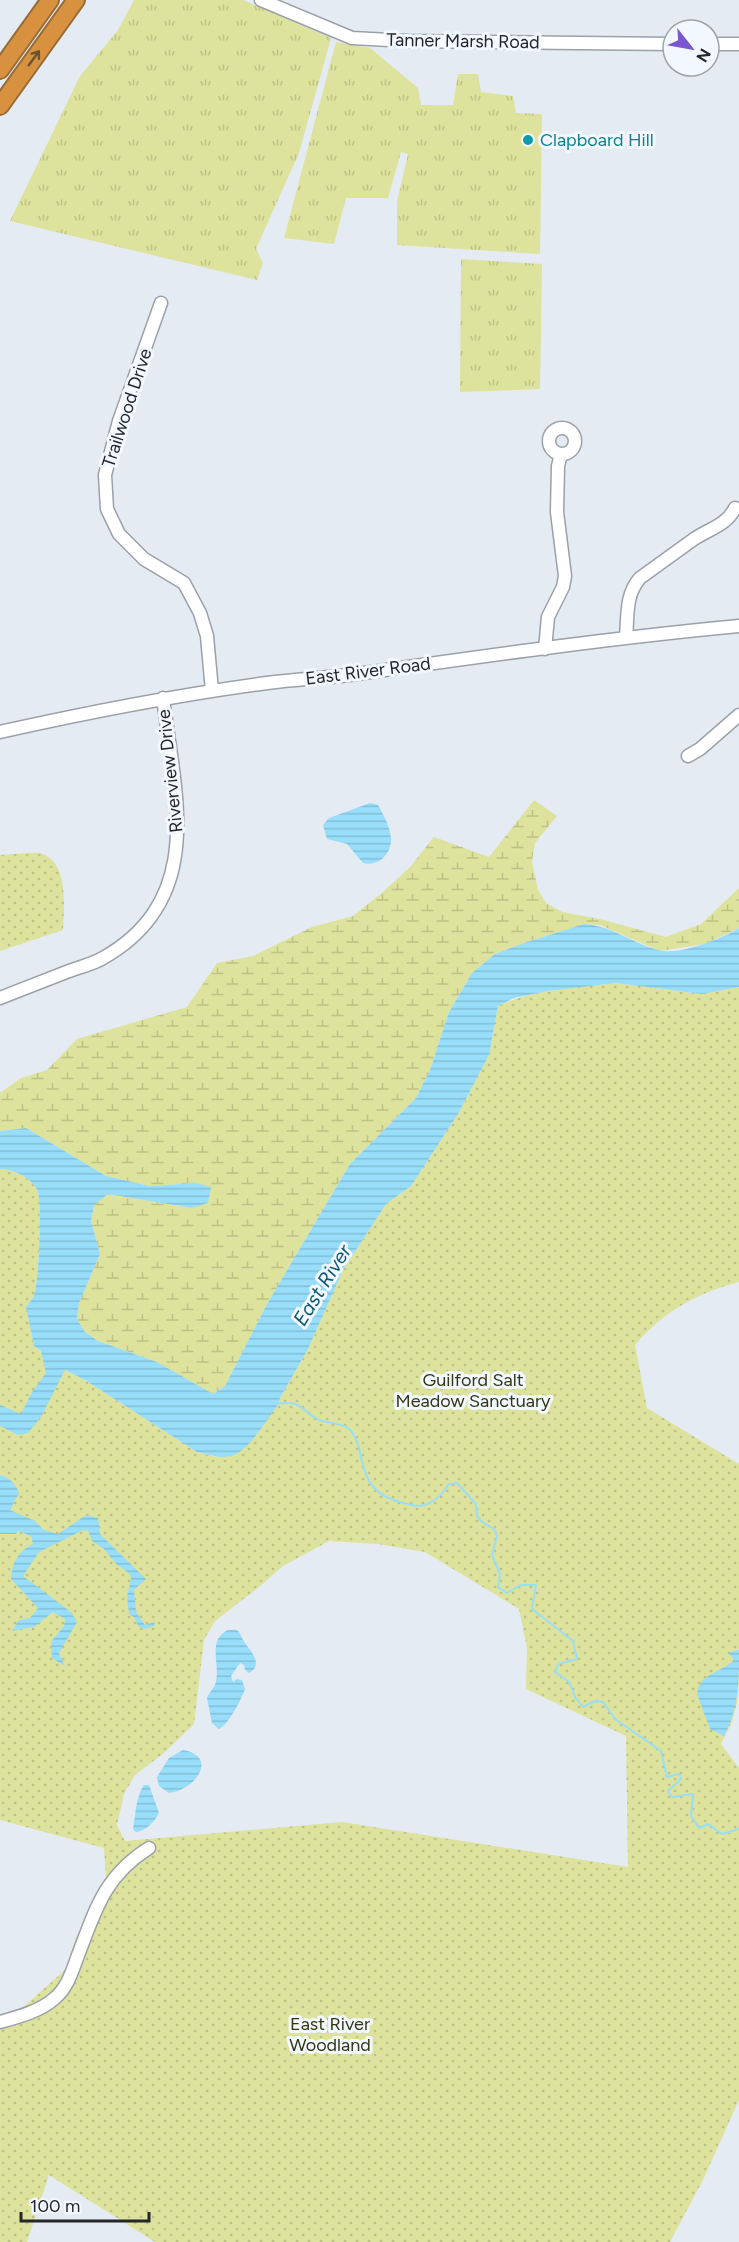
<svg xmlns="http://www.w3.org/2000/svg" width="739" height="2242" font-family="Figtree,sans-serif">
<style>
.grass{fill:url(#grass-tufts)}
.wetland{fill:url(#wetland-marsh)}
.park{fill:url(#park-dots);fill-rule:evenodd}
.water{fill:url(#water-rules)}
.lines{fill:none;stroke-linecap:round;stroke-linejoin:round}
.stream{stroke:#98defa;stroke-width:2}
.minor-casing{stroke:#9ba1a9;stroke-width:15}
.highway-casing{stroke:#986c37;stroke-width:20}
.minor{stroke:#fff;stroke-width:12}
.highway{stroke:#d7913f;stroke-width:16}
.oneway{stroke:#6c5132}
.culture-dot{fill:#0f9aa8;stroke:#f2f8ff;stroke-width:2}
.labels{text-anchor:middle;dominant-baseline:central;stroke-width:6;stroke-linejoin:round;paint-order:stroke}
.street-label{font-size:18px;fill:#242629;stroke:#f2f8ff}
.culture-label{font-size:18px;fill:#0d838f;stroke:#f2f8ff;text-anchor:start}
.park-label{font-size:18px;fill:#333513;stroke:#f2f8ff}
.water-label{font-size:20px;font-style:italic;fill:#0e5a72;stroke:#f2f8ff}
</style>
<defs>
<pattern id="grass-tufts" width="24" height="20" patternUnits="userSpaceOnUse" patternTransform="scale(1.5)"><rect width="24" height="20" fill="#dde29c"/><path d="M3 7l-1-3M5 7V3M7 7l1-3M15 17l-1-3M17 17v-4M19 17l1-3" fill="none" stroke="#bec286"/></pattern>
<pattern id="wetland-marsh" width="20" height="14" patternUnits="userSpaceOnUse" patternTransform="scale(1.5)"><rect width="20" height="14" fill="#dde29c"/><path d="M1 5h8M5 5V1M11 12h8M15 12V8" fill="none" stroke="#bec286"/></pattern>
<pattern id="park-dots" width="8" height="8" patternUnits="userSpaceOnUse" patternTransform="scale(1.5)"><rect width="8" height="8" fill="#dde29c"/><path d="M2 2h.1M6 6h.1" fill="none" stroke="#bec286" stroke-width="1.8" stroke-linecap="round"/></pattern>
<pattern id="water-rules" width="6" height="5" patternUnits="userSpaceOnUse" patternTransform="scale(1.5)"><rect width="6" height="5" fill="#98defa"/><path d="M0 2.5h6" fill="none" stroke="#83bed6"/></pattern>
</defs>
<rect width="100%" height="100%" fill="#e4ebf3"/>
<!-- grass -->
<path class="grass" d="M 134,0 L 243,0 L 331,38 L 299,153 L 256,249 L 263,263 L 257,280 L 10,221 L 80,76 L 118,30 Z
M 336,42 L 370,48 L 418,88 L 421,105 L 453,105 L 458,74 L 478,74 L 481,92 L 513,96 L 516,113 L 542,114 L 540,254 L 397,245 L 397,202 L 408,154 L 401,152 L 388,198 L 346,198 L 334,244 L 284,238 Z
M 461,259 L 542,264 L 540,389 L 460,392 Z"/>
<!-- wetland -->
<path class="wetland" d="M 534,800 L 557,816 L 535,843 L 532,862 L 538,890 L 546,903 L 562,912 L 600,919 L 666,937 L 701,924 L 739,888 L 739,928 L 705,944 L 660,951 L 600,925 L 584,924 L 524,943 L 495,954 L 472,973 L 449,1012 L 430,1070 L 416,1098 L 350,1164 L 267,1304 L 225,1386 L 212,1394 L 157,1362 L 98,1341 L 85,1332 L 77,1319 L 79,1303 L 100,1254 L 91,1221 L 94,1205 L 108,1194 L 192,1208 L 196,1183 L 150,1186 L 106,1176 L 26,1128 L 0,1131 L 0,1093 L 21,1078 L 47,1070 L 77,1039 L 187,1007 L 217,963 L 253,956 L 312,927 L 353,916 L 384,891 L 410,867 L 434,837 L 489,857 Z"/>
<!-- park -->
<path class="park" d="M 28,853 C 32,853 39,852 43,854 C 69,864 64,909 63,930 L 0,951 L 0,855 Z
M 616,983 L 702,994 L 739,987 L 739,1282 C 697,1293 664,1311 635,1345 L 647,1408 L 739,1464 L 739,1681 L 737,1703 L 732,1722 L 721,1744 L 739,1768 L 739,2100 L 703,2180 L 670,2242 L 155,2242 L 49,2175 L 27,2242 L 0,2242 L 0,2015 L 20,2010 L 66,1969 L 75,1940 L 99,1888 L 106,1877 L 104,1848 L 0,1820 L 0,1169 C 13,1169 33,1178 38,1192 C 42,1204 39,1283 34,1296 C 33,1299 29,1304 26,1307 L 34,1346 L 64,1370 L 85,1380 L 197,1452 L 216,1457 L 279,1404 L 280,1398 L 308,1349 L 343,1270 L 386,1204 L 411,1186 L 458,1114 L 489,1055 L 498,1006 C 534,989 577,988 616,983 ZM 329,1541 L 378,1544 L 425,1552 L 519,1609 L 527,1648 L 526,1689 L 626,1736 L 628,1867 L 342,1822 L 125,1841 L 117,1825 L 124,1794 L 135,1775 L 165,1752 L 194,1724 L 204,1640 L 215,1621 L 259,1587 L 283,1566 Z"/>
<!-- water -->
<path class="water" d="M 370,803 L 378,805 C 387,822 400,843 382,859 C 376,863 370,865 363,863 L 347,844 L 327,839 L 323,825 L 329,818 Z
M 584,924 C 613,926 632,943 658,950 C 678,956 722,939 739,928 L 739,987 L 702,994 L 616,983 L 548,991 L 514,998 L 498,1006 L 489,1055 L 458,1114 L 411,1186 L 386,1204 L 343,1270 L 308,1349 L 280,1398 L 279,1403 C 268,1418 248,1453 230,1456 C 219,1459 208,1454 197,1452 L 85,1380 L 65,1370 L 41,1417 L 28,1433 L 18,1435 L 0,1426 L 0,1405 L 21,1414 L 32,1392 L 46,1373 L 41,1351 L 34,1346 L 26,1307 C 29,1303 33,1299 34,1295 C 39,1282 42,1204 38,1192 C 33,1178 13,1169 0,1169 L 0,1131 L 26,1128 L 106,1176 L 150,1186 L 196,1183 L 211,1187 L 208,1203 L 192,1208 L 108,1194 L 94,1205 L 91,1221 L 100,1254 L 79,1303 L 77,1319 L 85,1332 L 98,1341 L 157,1362 L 213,1394 L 225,1386 L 267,1304 L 350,1164 L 416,1098 L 430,1070 L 449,1012 L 472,973 L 495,954 L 524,943 Z
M 0,1475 C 9,1477 16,1484 19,1493 L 10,1510 L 35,1521 L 44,1530 L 58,1534 L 86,1515 L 98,1518 L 100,1534 L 146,1579 L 134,1590 L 136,1612 L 145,1625 L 155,1622 L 154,1626 L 145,1629 L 138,1626 L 135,1618 L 129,1614 L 127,1596 L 131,1579 L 130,1574 L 116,1564 L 104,1549 L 92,1541 L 88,1530 L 81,1531 L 39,1552 L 23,1576 L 71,1612 L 77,1622 L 59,1653 L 65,1666 L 52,1658 L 51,1642 L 64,1626 L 65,1619 L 53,1612 L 34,1627 L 12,1631 L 19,1620 L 30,1618 L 38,1608 L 11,1579 C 12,1563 18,1551 33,1544 L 31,1536 L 18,1531 L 16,1534 L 0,1534 Z
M 228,1630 C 232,1630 235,1629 238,1631 C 241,1634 241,1637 243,1640 C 249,1650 265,1664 249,1673 L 245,1670 L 244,1665 L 240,1663 L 231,1676 L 233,1682 L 237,1679 L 242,1680 L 245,1689 C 241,1700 229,1724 219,1729 L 212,1723 L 207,1698 C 209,1692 214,1689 216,1682 C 220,1663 207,1640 228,1630 Z
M 739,1650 C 739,1680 739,1709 724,1736 L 710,1729 L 697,1694 C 699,1674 721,1672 733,1661 L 733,1658 L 729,1654 L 730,1652 Z
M 183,1750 C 219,1756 196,1790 169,1793 L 159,1786 L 157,1777 L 169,1758 Z
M 144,1785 L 149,1785 L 159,1813 C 155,1821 146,1831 136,1832 L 133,1829 C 136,1814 135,1799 144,1785 Z"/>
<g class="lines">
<!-- stream -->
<path class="stream" d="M 276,1403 C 282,1404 290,1402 295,1404 C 304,1407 311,1418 322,1421 C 330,1423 340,1423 348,1428 C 354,1433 357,1441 359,1448 C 367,1486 373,1497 412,1505 C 428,1509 441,1496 449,1484 L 457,1483 L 476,1504 L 477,1516 L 482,1522 L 494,1529 L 497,1536 L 492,1555 L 500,1574 L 498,1587 L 507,1593 L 521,1585 L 536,1585 L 532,1609 L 573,1641 L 577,1659 L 558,1664 L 555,1672 L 569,1682 L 575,1697 L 583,1707 L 595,1701 L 603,1702 L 615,1719 L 661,1751 L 667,1777 L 679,1774 L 681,1779 L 668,1791 L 672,1797 L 693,1794 L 691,1816 L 699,1828 L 708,1824 L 722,1834 L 739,1829"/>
<!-- minor casing -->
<g class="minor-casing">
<path id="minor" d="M 261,0 L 352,38 L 408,41 L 673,44
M 709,44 L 739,44
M 161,303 L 119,421 L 105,475 L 107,509 L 119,534 L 144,559 L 184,583 L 200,613 L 207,636 L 212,691
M549 441a13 13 0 1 1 26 0a13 13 0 1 1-26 0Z
M 626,637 C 628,616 625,595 640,578 C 658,565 676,552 694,539 C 709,529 727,525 735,508
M 545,649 L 548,617 L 563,587 L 565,576 L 557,512 L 558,466 L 561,454
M 0,732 C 89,712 177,695 267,683 C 297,679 327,678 357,674 C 484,656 611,638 739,626
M 688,756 L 700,749 L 739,715
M 0,998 C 23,989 46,980 69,971 C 80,967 93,964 103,958 C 207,899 175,795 163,698
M 0,2022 C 18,2017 41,2011 55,1998 C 67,1988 72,1972 77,1958 C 95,1911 104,1876 149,1848"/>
</g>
<!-- highway casing -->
<g class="highway-casing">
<path id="highway" d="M 0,70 L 50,0
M 0,106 L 76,0"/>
</g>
<!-- minor -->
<use href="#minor" class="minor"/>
<!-- highway -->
<use href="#highway" class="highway"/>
</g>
<!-- one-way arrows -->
<defs><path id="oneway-shaft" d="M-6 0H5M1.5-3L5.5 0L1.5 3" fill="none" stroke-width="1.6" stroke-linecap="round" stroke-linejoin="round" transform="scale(1.5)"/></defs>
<use class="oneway" href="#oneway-shaft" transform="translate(34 58) rotate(-54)"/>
<!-- markers -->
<circle class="culture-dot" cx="528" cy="140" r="6"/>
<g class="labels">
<!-- street labels -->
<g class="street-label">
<text transform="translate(463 41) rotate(1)">Tanner Marsh Road</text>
<text transform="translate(127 408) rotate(-72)">Trailwood Drive</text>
<text transform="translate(368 671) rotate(-7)">East River Road</text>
<text transform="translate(170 771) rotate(-96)">Riverview Drive</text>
</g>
<!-- culture labels -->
<g class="culture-label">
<text x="540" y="140">Clapboard Hill</text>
</g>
<!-- park labels -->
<g class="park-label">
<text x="473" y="1380">Guilford Salt<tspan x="473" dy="21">Meadow Sanctuary</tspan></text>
<text x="330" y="2024">East River<tspan x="330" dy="21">Woodland</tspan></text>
</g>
<!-- water labels -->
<g class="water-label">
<text transform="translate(322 1285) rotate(-58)">East River</text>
</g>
</g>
<!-- north arrow -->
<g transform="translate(691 48) rotate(121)"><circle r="28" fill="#f2f8ff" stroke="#a0a4a9" stroke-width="1.5"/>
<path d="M0-4.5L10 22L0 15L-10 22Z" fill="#7a57d1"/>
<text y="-9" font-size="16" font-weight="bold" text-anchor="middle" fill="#242629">N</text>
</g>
<!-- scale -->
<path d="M21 2212v9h128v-9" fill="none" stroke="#242629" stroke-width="3"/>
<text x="30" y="2212" font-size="18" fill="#242629" stroke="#f2f8ff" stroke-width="4.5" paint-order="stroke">100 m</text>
</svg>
